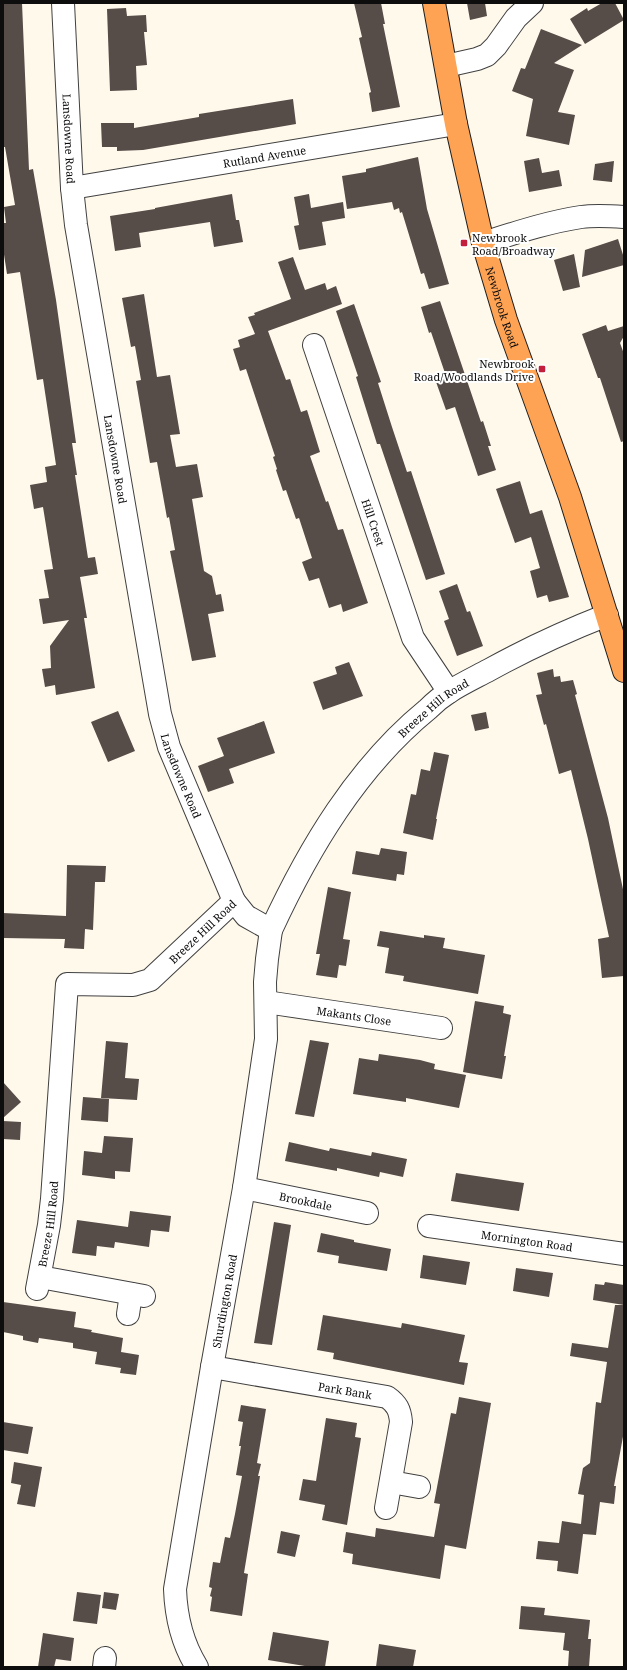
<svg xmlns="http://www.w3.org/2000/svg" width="627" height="1670" font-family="'Noto Serif',serif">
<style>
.building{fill:#564c48}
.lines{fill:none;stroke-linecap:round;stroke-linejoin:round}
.minor-casing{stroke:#404040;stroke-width:24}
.trunk-casing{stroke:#1e1e1e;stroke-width:24}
.minor{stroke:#fff;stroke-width:22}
.trunk{stroke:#fea354;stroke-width:22}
.poi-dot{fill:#c31e3c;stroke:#fff;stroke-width:1.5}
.labels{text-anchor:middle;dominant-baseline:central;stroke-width:4;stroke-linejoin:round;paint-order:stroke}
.street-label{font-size:11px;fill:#0d0d0d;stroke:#fff}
.poi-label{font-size:11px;fill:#0d0d0d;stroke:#fff;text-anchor:start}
</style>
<rect width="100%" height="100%" fill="#fff9ec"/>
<!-- building -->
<path class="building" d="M 3,3 L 22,3 L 29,170 L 33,169 L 56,300 L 76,443 L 72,443 L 77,475 L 75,475 L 88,558 L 95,557 L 98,574 L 80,577 L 87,618 L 84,618 L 95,688 L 56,695 L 55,685 L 45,687 L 42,669 L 51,668 L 50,646 L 69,620 L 43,624 L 39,599 L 49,598 L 44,570 L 53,569 L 43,507 L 34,509 L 30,485 L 47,482 L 45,467 L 56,465 L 43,379 L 37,380 L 20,272 L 7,274 L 3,248 L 3,223 L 6,223 L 4,207 L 15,205 L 5,147 L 3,147 Z
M 354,3 L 381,3 L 385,24 L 383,24 L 400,107 L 372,112 L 369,93 L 371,92 L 359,38 L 362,37 Z
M 467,3 L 485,3 L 487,16 L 470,20 Z
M 602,3 L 615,3 L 624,20 L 585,44 L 570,19 L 587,8 L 588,11 Z
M 126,8 L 127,16 L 146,15 L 147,32 L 144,32 L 147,65 L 136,66 L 137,90 L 110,91 L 107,9 Z
M 541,29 L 582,45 L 554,63 L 574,70 L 558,112 L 575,115 L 569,145 L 526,136 L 533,99 L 512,91 L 521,68 L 525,69 Z
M 293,99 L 296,124 L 143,150 L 117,151 L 117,147 L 102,147 L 101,123 L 134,123 L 134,128 L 199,117 L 199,114 Z
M 418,157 L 427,209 L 449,284 L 429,289 L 424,273 L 421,274 L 402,212 L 400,213 L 399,208 L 394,210 L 392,202 L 347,209 L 342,176 L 366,172 L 366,169 Z
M 539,158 L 542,173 L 559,170 L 562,186 L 529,192 L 524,161 Z
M 614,161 L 612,182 L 593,180 L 595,164 Z
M 232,194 L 236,220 L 239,220 L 243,242 L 214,247 L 210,222 L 139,233 L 141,247 L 115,251 L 110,216 L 155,209 L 155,208 Z
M 309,194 L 311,208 L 343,202 L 345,218 L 322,222 L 326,245 L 299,250 L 294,226 L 299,225 L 294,197 Z
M 618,239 L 624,258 L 624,265 L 582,277 L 585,250 Z
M 574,254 L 580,287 L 563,291 L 554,260 Z
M 293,257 L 305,290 L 325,283 L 327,290 L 336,286 L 342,304 L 268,331 L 286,380 L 290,379 L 301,412 L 307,410 L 320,452 L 310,456 L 326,502 L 328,501 L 338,530 L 343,529 L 368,603 L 343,612 L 341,604 L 329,608 L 319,578 L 309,581 L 302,562 L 312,558 L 299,518 L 296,519 L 286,490 L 283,491 L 276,470 L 277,469 L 273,457 L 275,456 L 246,369 L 240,371 L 233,349 L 240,347 L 238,340 L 255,334 L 248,317 L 255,315 L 254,313 L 291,299 L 278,262 Z
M 144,294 L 157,377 L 170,375 L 180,434 L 170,435 L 176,467 L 197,464 L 203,497 L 192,499 L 204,571 L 212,576 L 216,595 L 221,594 L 224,611 L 208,614 L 216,657 L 192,661 L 170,551 L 175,550 L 169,517 L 167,518 L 157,462 L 150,463 L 136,381 L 141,380 L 135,346 L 131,347 L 122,298 Z
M 440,301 L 481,422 L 483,421 L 491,446 L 488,446 L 496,470 L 478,476 L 455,407 L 446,410 L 435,379 L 446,376 L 431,332 L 429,333 L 421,307 Z
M 354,304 L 381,382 L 378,383 L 392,427 L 407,472 L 411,471 L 445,574 L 426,580 L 380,444 L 377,444 L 356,377 L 358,376 L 336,311 Z
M 606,325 L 608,331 L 624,326 L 624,336 L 620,343 L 624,354 L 624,441 L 621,442 L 600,378 L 598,378 L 582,334 Z
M 520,481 L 530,514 L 542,510 L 569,597 L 549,602 L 547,595 L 537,598 L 530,571 L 540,568 L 531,537 L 515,543 L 496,489 Z
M 457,584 L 467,612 L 470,611 L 483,646 L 457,656 L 444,621 L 449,619 L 439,591 Z
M 349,662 L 363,696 L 323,710 L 313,682 L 337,674 L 335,667 Z
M 553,669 L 554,677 L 560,676 L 561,682 L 573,680 L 577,694 L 575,695 L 608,818 L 624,894 L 624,976 L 602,978 L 598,939 L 609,937 L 588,839 L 571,770 L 559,774 L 546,724 L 544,725 L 536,695 L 542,694 L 537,673 Z
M 118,711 L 135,751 L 108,762 L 91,722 Z
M 486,712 L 489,728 L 475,731 L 471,715 Z
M 264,721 L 275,753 L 229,769 L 234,783 L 208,792 L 198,766 L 224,756 L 217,738 Z
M 434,752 L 449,755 L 436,819 L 437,819 L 433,840 L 403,833 L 411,794 L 416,795 L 421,769 L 430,771 Z
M 381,848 L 407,852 L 404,875 L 397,874 L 396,881 L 352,874 L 356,851 L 379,855 Z
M 67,865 L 106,866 L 105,882 L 95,882 L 93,930 L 85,929 L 84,949 L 64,948 L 65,939 L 3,938 L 3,913 L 66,916 Z
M 328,887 L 351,892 L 343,939 L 350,940 L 346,966 L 339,965 L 337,978 L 316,975 L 320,954 L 316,954 Z
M 380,931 L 424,938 L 424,935 L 445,938 L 443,948 L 485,955 L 478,994 L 403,981 L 404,976 L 385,973 L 389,948 L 377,946 Z
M 475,1001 L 504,1006 L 503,1013 L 511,1015 L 504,1056 L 506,1056 L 502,1079 L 463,1072 Z
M 310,1040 L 329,1043 L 314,1117 L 295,1114 Z
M 106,1041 L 128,1043 L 125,1078 L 139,1079 L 137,1100 L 101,1098 Z
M 379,1054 L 420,1060 L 435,1064 L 434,1069 L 466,1075 L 459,1108 L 406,1098 L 406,1102 L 353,1094 L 359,1058 L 378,1061 Z
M 3,1082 L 21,1102 L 3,1118 Z
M 83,1097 L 109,1099 L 108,1122 L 81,1120 Z
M 3,1121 L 21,1122 L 20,1140 L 3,1139 Z
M 104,1136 L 133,1138 L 130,1172 L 115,1171 L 115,1179 L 82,1175 L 84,1151 L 102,1153 Z
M 289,1142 L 329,1151 L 330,1148 L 371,1156 L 372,1152 L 407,1159 L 403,1177 L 380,1172 L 379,1177 L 337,1168 L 337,1171 L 285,1161 Z
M 456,1173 L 524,1183 L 519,1211 L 451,1201 Z
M 130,1211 L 171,1216 L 169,1232 L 151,1230 L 149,1247 L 115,1242 L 114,1248 L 97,1246 L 96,1256 L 72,1253 L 77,1220 L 128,1227 Z
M 274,1222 L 291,1225 L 272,1345 L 254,1343 Z
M 321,1233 L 354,1240 L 354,1242 L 391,1249 L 387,1271 L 338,1263 L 339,1256 L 317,1252 Z
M 423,1255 L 470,1262 L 466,1285 L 420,1278 Z
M 516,1268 L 553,1273 L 549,1297 L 513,1291 Z
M 605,1282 L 624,1285 L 624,1305 L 593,1300 L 595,1284 L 604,1285 Z
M 3,1302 L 76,1312 L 74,1327 L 92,1330 L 91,1332 L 123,1338 L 121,1352 L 139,1355 L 136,1375 L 120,1373 L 121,1368 L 95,1364 L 97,1352 L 73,1348 L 73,1343 L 39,1338 L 38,1343 L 23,1340 L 23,1336 L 3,1332 Z
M 615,1305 L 624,1305 L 624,1431 L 614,1486 L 616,1486 L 614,1504 L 600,1502 L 596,1535 L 583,1534 L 578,1574 L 557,1571 L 558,1561 L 536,1559 L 538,1541 L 559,1543 L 562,1521 L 581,1524 L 584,1495 L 578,1494 L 583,1468 L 590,1463 L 596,1402 L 601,1403 L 607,1362 L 570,1356 L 572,1343 L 608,1348 Z
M 323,1315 L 401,1328 L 402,1323 L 465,1335 L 459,1362 L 468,1363 L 464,1385 L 333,1359 L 334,1353 L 317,1350 Z
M 459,1397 L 491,1403 L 466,1549 L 445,1545 L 440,1579 L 352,1564 L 353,1554 L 343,1552 L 346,1532 L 375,1537 L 376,1528 L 434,1537 L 440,1504 L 434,1503 L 451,1413 L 456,1414 Z
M 241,1405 L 266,1409 L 257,1463 L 261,1464 L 258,1476 L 260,1476 L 244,1573 L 248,1574 L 242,1616 L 210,1611 L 212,1597 L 210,1596 L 212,1588 L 209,1587 L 213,1562 L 220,1563 L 225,1537 L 230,1538 L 235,1514 L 242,1476 L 236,1475 L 241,1446 L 239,1446 L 243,1422 L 238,1421 Z
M 326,1418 L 357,1423 L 355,1437 L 361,1438 L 347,1525 L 322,1520 L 325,1505 L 299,1500 L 303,1479 L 316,1481 Z
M 3,1422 L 33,1427 L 28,1454 L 3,1450 Z
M 14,1462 L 42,1467 L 35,1507 L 17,1504 L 21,1485 L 11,1483 Z
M 281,1531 L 300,1535 L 295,1557 L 277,1553 Z
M 77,1592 L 101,1595 L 97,1624 L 73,1621 Z
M 104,1592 L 119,1594 L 116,1610 L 102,1608 Z
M 521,1606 L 545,1608 L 544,1615 L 590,1620 L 588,1639 L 591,1639 L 589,1667 L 568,1667 L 569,1651 L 563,1650 L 565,1633 L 519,1629 Z
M 273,1632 L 329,1641 L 325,1667 L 311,1667 L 268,1660 Z
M 43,1633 L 74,1638 L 71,1661 L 56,1659 L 54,1667 L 38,1667 Z
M 379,1644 L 416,1650 L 413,1667 L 376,1667 Z"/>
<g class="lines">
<!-- minor casing -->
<g class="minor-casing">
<g id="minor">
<path id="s1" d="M 63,3 L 72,188 L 76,225 L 160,714 L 169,747 L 234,901"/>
<path d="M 446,66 L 477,59 L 487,55 L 496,46 L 516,18 L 532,3"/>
<path id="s2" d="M 72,188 L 456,124"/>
<path d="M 483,243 C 515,233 548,222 581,217 C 595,215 610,216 624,217"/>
<path id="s3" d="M 314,345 L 413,638 L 449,692"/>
<path id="s4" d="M 266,1002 L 441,1028"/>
<path id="s5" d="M 244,1188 L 367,1213"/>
<path id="s6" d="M 429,1226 L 624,1254"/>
<path d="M 40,1277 L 144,1296"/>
<path id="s7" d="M 37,1289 L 49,1225 L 52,1199 L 67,984 L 133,985 L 150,980 L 234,901 L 246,916 L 271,930 C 309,848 357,767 428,709 C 434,703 441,697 449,692 C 461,684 476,677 489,670 C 527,649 566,631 607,615"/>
<path d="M 128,1314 L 131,1294"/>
<path id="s8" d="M 212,1367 L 387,1397 C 397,1404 400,1410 401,1422 L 386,1508"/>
<path d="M 391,1482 L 419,1487"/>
<path d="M 104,1667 L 105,1658"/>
<path id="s9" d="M 197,1667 C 182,1643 176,1617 175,1589 L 212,1367 L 244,1188 L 266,1039 L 265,982 L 267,959 L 271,930"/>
</g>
</g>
<!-- trunk casing -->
<g class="trunk-casing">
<g id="trunk">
<path id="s10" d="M 434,3 L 456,124 L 483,243 L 506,320 L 570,497 L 624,671"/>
</g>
</g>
<!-- minor -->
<use href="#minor" class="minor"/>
<!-- trunk -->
<use href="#trunk" class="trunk"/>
</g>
<!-- markers -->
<g class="poi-dot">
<rect x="460" y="239" width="8" height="8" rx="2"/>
<rect x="538" y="365" width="8" height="8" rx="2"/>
</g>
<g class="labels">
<!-- street labels -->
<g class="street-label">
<text stroke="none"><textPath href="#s1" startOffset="136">Lansdowne Road</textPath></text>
<text stroke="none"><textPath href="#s2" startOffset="195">Rutland Avenue</textPath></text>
<text stroke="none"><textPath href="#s10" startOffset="312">Newbrook Road</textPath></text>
<text stroke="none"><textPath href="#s1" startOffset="460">Lansdowne Road</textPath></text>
<text stroke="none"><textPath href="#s3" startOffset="187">Hill Crest</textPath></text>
<text stroke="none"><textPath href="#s7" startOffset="832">Breeze Hill Road</textPath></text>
<text stroke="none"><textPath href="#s1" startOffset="784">Lansdowne Road</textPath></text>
<text stroke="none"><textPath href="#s7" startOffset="462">Breeze Hill Road</textPath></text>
<text stroke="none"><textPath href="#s4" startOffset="89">Makants Close</textPath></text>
<text stroke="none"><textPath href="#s5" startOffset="63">Brookdale</textPath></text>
<text stroke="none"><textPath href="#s7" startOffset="66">Breeze Hill Road</textPath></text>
<text stroke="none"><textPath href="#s6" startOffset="99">Mornington Road</textPath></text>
<text stroke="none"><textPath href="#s9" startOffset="374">Shurdington Road</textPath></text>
<text stroke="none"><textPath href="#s8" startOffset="135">Park Bank</textPath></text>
</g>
<!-- poi labels -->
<g class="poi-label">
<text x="472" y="237">Newbrook<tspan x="472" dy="13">Road/Broadway</tspan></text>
<text x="534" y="363" text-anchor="end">Newbrook<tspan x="534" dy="13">Road/Woodlands Drive</tspan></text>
</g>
</g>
<!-- border -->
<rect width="627" height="1670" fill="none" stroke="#0d0d0d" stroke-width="8"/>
</svg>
